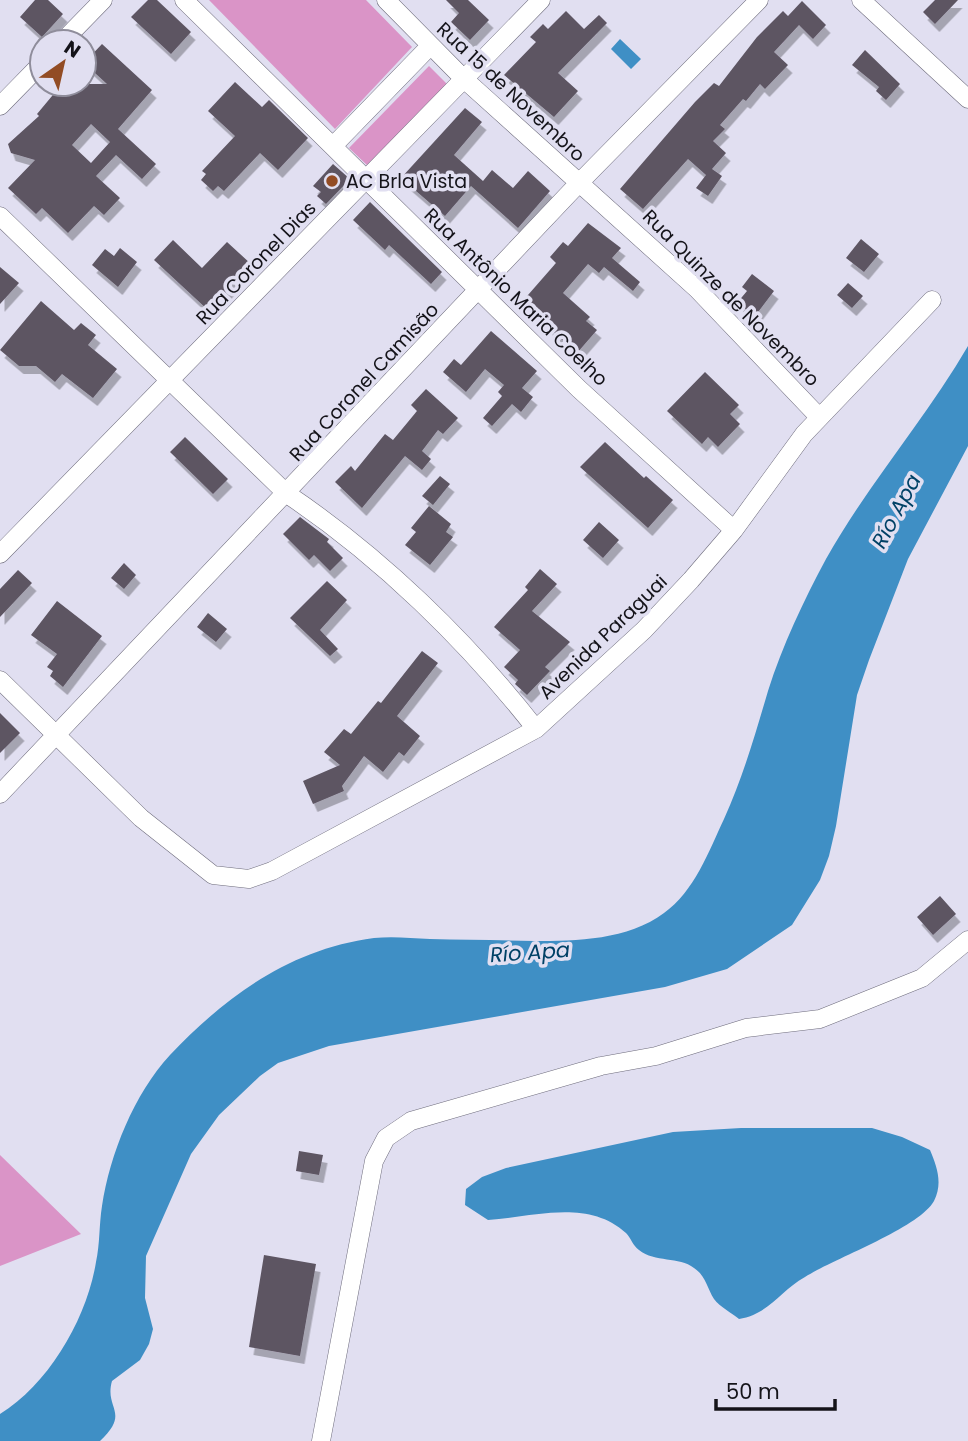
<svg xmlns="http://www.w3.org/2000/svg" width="968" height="1441" font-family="Poppins,sans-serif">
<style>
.green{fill:#da94c7}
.water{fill:#3f8fc5}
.building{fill:#5d5562;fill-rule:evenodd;filter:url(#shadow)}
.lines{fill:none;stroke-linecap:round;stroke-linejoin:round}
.minor-casing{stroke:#6e6c7c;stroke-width:19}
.minor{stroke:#fff;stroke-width:18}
.poi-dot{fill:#924c24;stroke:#e1dff1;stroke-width:2.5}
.labels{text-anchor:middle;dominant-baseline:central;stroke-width:7;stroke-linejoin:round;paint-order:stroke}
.street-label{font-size:19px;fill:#141319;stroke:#e1dff1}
.poi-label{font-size:19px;fill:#141319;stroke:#e1dff1;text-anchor:start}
.water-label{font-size:21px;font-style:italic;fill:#004166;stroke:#e1dff1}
</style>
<defs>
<filter id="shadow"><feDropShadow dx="4.5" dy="8" stdDeviation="0" flood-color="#0004"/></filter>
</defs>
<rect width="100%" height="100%" fill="#e1dff1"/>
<!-- green -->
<path class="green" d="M 209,0 L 366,0 L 412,47 L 335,129 Z
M 429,66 L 447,84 L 368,166 L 349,148 Z
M 0,1155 L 81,1234 L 0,1266 Z"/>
<!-- water -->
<path class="water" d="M 620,39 L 641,59 L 631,69 L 611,49 Z
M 968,346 L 968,446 L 908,559 L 869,660 L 857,695 L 836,826 L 829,856 L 820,880 L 792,925 L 727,969 L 665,987 L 329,1046 L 278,1063 L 260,1076 L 219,1115 L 191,1154 L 146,1256 L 145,1298 L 153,1329 L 149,1344 L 140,1360 L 112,1381 C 104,1409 131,1412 100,1441 L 0,1441 L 0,1414 C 49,1384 87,1318 96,1262 C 100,1244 99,1225 102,1206 C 110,1154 134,1094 170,1055 C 227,995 291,949 374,938 C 392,936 411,938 430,939 C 464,940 499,940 534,941 C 577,941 628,940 664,913 C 694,892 709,851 724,819 C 743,777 755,735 768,691 C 782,646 804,600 826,559 C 868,484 925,420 968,346 Z
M 741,1128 L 872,1128 L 902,1137 L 930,1150 C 937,1167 943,1183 934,1201 C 919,1228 833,1259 805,1277 C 780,1291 769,1314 739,1319 C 732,1313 720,1307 714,1299 C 707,1288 706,1276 694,1268 C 679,1256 655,1263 639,1250 C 633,1246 631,1238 626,1233 C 588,1198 533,1217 488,1220 L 465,1205 L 466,1189 L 482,1177 L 506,1168 L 673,1132 Z"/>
<!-- building -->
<path class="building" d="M 35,0 L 48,0 L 63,14 L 42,37 L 20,17 Z
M 148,0 L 157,0 L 191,32 L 171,54 L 131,17 Z
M 446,0 L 468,0 L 489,20 L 470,40 L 451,22 L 459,13 Z
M 935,0 L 958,0 L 935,24 L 923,12 Z
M 802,1 L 826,25 L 813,39 L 799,25 L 774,52 L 788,65 L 765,89 L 760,84 L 746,101 L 743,99 L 720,125 L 725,129 L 713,141 L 726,153 L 712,169 L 722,176 L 708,196 L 696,188 L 706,175 L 688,159 L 643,209 L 620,189 L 695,102 L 714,83 L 719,86 L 757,37 L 783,11 L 788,16 Z
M 566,11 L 584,29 L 599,15 L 607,23 L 558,73 L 578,91 L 554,117 L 504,75 L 536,42 L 530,37 L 543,24 L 548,29 Z
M 102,44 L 152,90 L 118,129 L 156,164 L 142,179 L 116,155 L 96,176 L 120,198 L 104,215 L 94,206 L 68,233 L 42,208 L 36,214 L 8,188 L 35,160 L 11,153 L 8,144 L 39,116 L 37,114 L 62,84 L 107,84 L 84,63 ZM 91,124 L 110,142 L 91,163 L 72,145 Z
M 865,50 L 900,84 L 886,100 L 876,91 L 879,87 L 852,65 Z
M 235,82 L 262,107 L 269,100 L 308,138 L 278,170 L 260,153 L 224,191 L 218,186 L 213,191 L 201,180 L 206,174 L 202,171 L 235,136 L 208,111 Z
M 465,108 L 482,122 L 454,155 L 483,181 L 492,170 L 513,188 L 528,171 L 550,191 L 518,228 L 471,186 L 445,216 L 401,178 Z
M 333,164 L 350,179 L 326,204 L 317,196 L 321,192 L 313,186 Z
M 370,202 L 442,272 L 431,284 L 389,245 L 385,250 L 353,220 Z
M 588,223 L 621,248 L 612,258 L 640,282 L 633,291 L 604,267 L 599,273 L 588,264 L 563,293 L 590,317 L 586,321 L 597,330 L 577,353 L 521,303 L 556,263 L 550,257 L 563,242 L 568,246 Z
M 861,239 L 879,254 L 864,272 L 846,258 Z
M 173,240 L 202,268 L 227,242 L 251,264 L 209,311 L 154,260 Z
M 120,248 L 137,262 L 118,287 L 92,265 L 105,249 L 114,256 Z
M 0,267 L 19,283 L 0,304 Z
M 752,274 L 774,291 L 755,316 L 737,303 L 747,291 L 742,287 Z
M 848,283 L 863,296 L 852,308 L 837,295 Z
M 41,301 L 74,330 L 81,323 L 96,335 L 88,345 L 117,369 L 93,398 L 62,374 L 55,382 L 36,366 L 19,366 L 0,350 Z
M 491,331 L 537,371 L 522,388 L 533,397 L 521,412 L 512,404 L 492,426 L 483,418 L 502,396 L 498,392 L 504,385 L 485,369 L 466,392 L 443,372 L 454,359 L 461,365 Z
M 705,372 L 739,405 L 730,414 L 740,424 L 718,447 L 708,437 L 702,444 L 667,411 Z
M 426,389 L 458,418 L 443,434 L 438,430 L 422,451 L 431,459 L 422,470 L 405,456 L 362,508 L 335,482 L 351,466 L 355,471 L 385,434 L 393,440 L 417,411 L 411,405 Z
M 185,437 L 228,479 L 213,494 L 170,452 Z
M 605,442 L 644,478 L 646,476 L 673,500 L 648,528 L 580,467 Z
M 440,476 L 450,484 L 433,505 L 422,496 Z
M 429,506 L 451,524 L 446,532 L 453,537 L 430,565 L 405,545 L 416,532 L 411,528 Z
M 300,517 L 329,539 L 327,542 L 343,558 L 330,571 L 314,555 L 309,560 L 283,534 Z
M 599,522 L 619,540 L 603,558 L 583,540 Z
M 124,563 L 136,575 L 124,589 L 111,578 Z
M 540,569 L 557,584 L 532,611 L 570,642 L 545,667 L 550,671 L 527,695 L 515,684 L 518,680 L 504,667 L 520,650 L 494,627 L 528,590 L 525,587 Z
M 18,570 L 32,583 L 0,617 L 0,589 Z
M 327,581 L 347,600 L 320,630 L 338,649 L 330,656 L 290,618 Z
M 57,601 L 102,636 L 63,687 L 50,676 L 53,671 L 47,667 L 57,654 L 31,635 Z
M 208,613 L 227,629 L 216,642 L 197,627 Z
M 422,651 L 438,663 L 397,716 L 420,736 L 404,756 L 399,752 L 383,772 L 364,756 L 342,786 L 344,791 L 313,804 L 303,781 L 340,765 L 324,752 L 344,729 L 351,734 L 378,701 L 381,703 Z
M 0,713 L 20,733 L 0,753 Z
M 940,896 L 956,914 L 933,935 L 917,917 Z
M 299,1151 L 323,1155 L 319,1175 L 296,1171 Z
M 264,1255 L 316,1264 L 300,1356 L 249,1347 Z"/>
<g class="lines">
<!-- minor casing -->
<g class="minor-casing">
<path id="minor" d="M 184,0 L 579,389 L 734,530
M 386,0 L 464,79 L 697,289 L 819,417
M 861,0 L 968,99
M 62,42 L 103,0
M 0,106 L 42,63
M 333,146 L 430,46
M 0,216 L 287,494 C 381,557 467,641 536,729
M 0,554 L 541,0
M 0,680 L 141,818 L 213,875 L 249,879 L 272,871 L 536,729 L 644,630 L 691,580 L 734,530 L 804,434 L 932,300
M 0,794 L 578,184 L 759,0
M 321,1441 L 374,1161 L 386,1138 L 411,1121 L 601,1066 L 656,1056 L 746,1028 L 820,1019 L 922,978 L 968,940"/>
</g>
<!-- minor -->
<use href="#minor" class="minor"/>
</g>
<!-- markers -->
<circle class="poi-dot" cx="332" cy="181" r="7"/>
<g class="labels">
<!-- street labels -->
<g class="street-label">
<text transform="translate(511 92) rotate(43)">Rua 15 de Novembro</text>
<text transform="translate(256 263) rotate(-46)">Rua Coronel Dias</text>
<text transform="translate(516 297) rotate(44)">Rua Antônio Maria Coelho</text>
<text transform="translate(731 298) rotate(45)">Rua Quinze de Novembro</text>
<text transform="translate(364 382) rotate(-47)">Rua Coronel Camisão</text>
<text transform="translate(603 637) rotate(-44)">Avenida Paraguai</text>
</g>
<!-- poi labels -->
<g class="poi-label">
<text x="346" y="181">AC Brla Vista</text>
</g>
<!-- water labels -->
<g class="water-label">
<text transform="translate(896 511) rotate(-62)">Río Apa</text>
<text transform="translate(530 952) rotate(-4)">Río Apa</text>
</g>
</g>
<!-- north arrow -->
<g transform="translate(63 63) rotate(34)"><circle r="33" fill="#e1dff1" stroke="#8f8d9b" stroke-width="2"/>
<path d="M0-5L12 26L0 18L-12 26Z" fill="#924c24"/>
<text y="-10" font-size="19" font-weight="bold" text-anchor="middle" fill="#141319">N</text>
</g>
<!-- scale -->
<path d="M716 1399v10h119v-10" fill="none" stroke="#141319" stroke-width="3.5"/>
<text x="726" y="1399" font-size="21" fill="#141319" stroke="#e1dff1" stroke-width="5" paint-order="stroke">50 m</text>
</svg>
